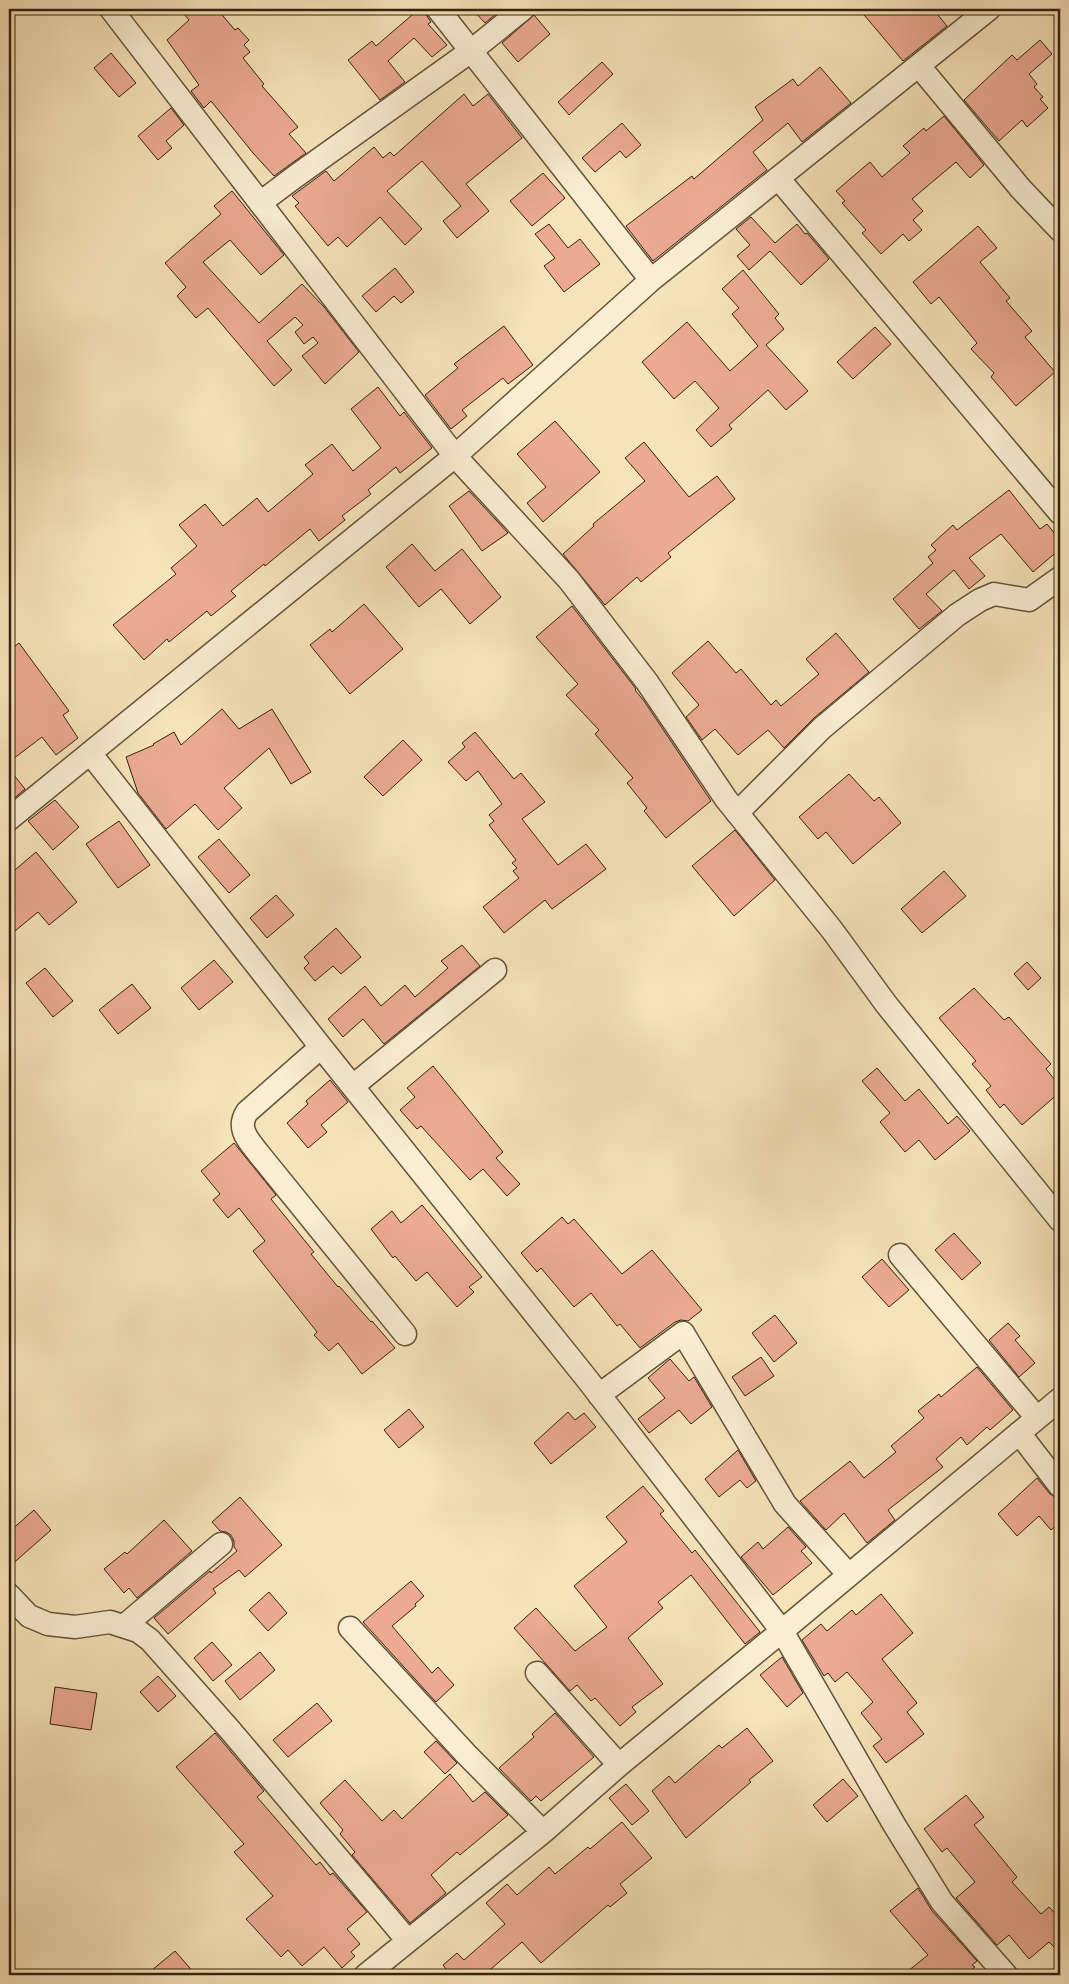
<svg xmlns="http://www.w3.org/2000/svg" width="1069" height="1984" font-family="'IM FELL French Canon',serif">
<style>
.building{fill:#ecaa93;stroke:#34220f}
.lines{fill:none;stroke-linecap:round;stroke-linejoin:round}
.minor-casing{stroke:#64523a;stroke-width:25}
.minor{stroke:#f9edd2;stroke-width:22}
</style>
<rect width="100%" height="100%" fill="#f6e3b9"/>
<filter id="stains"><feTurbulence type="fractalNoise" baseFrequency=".004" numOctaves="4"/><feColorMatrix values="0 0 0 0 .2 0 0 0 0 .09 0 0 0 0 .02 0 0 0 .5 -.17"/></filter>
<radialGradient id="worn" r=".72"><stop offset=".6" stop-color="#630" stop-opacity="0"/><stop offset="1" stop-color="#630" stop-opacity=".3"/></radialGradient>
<!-- building -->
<path class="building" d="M 180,9 L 217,9 L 235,30 L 238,28 L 249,40 L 244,45 L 250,52 L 243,58 L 264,84 L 262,86 L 298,127 L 289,134 L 306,153 L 274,176 L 253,153 L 211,101 L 204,108 L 191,91 L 199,85 L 167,40 L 189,20 Z
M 419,9 L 427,16 L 431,22 L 428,24 L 447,45 L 432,57 L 414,38 L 388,61 L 405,82 L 380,100 L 348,60 L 372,41 L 376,46 Z
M 472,9 L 502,9 L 485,23 Z
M 859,9 L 933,9 L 947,26 L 903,61 Z
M 534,15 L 550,34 L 518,62 L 502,43 Z
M 1040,40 L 1052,54 L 1029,74 L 1037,84 L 1034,87 L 1043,97 L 1040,99 L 1048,108 L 1027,127 L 1022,120 L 999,141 L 964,100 L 1012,55 L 1017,60 Z
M 111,53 L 136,83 L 119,97 L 94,68 Z
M 602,62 L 613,74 L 569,115 L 558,102 Z
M 820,67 L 851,103 L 802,142 L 788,123 L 753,152 L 767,170 L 653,261 L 626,226 L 692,176 L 694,179 L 763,120 L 755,107 L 793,79 L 798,86 Z
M 464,94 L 473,106 L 488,94 L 522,138 L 466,184 L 489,211 L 457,238 L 443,221 L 461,206 L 422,161 L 387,191 L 422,229 L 405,245 L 380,217 L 347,247 L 338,237 L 328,246 L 295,206 L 299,203 L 292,196 L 326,171 L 334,181 L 374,147 L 383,158 L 390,152 L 394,156 Z
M 171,108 L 184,125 L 166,141 L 172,148 L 158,160 L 138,136 Z
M 944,116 L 984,165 L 970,178 L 956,162 L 912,199 L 923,211 L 913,220 L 922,230 L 909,241 L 903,234 L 881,254 L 862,233 L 866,230 L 842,203 L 845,201 L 836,191 L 870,162 L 882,177 L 910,153 L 903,146 L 924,128 L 926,131 Z
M 622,123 L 641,145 L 626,158 L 620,151 L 595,172 L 582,158 Z
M 543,173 L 565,198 L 532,226 L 510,201 Z
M 232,191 L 284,255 L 261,275 L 230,240 L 203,262 L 259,323 L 302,284 L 324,307 L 359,352 L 325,384 L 302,356 L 318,343 L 313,337 L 304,344 L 295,332 L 303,325 L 295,317 L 267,341 L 292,370 L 274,386 L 208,308 L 196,318 L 177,296 L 186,287 L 165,263 L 221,214 L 214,206 Z
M 751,217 L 775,243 L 797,224 L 805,234 L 807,233 L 829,259 L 801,285 L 770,251 L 749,270 L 737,256 L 750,245 L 736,229 Z
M 549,224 L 568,248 L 580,239 L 600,264 L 564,292 L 544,266 L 555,258 L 535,234 Z
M 978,226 L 997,248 L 980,262 L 1010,298 L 1006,301 L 1032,331 L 1025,337 L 1055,372 L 1016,406 L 991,377 L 994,373 L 971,349 L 977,343 L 939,297 L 931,304 L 913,282 Z
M 395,268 L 414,292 L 401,303 L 394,296 L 376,312 L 362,296 Z
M 743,270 L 779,314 L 775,318 L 784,329 L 766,345 L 808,391 L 786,410 L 768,390 L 729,425 L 732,429 L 711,447 L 696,430 L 719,408 L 695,381 L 674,399 L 642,362 L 687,322 L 730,371 L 758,346 L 732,314 L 739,308 L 722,289 Z
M 504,326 L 533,365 L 508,384 L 503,378 L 462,410 L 467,416 L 451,429 L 425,395 L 458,368 L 454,364 Z
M 875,327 L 891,344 L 853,379 L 837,362 Z
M 378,387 L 400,416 L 404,412 L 432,448 L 400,473 L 396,467 L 368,490 L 371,494 L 342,516 L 345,520 L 319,541 L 310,529 L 265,566 L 264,564 L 231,591 L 236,596 L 211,616 L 207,611 L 169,642 L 167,639 L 144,660 L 113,625 L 176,574 L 171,568 L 197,546 L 179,525 L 205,504 L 223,526 L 257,498 L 268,512 L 313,474 L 305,465 L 332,444 L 353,471 L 381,448 L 351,409 Z
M 555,421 L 600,472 L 543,522 L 527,503 L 546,487 L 517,454 Z
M 644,442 L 689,497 L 717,476 L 735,499 L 668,553 L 671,557 L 641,582 L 637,577 L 605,605 L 563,554 L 594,526 L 593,524 L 645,481 L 625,458 Z
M 1009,490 L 1040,529 L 1047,524 L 1060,540 L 1060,549 L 1033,572 L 1001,534 L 969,558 L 985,576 L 969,589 L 954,570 L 926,594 L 942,611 L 919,629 L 893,599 L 933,563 L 928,557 L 936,550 L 931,545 L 953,525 L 957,530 Z
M 469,491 L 508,533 L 482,551 L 449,506 Z
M 412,544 L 435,571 L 462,549 L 501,597 L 470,624 L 441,589 L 419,607 L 386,567 Z
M 364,604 L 403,649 L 350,694 L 310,645 L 330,629 L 332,632 Z
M 572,606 L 636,689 L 635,690 L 644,701 L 711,801 L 666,838 L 644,811 L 647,808 L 627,783 L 633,778 L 595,734 L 599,730 L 566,695 L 578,684 L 536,637 Z
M 836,633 L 869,672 L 814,718 L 784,748 L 768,730 L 738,755 L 715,729 L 702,740 L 686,717 L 699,705 L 672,673 L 708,641 L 736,673 L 741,669 L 771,705 L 776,700 L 781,706 L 819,674 L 806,659 Z
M 19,643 L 69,711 L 63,715 L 78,738 L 56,755 L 42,737 L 9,762 L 9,651 Z
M 222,709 L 239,729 L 272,709 L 311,772 L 291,784 L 269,748 L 224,788 L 242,808 L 218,830 L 195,804 L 166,829 L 138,793 L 126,757 L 154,745 L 153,744 L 174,732 L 181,745 Z
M 475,732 L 514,779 L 521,773 L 545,802 L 522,819 L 558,865 L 586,844 L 606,869 L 552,909 L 545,900 L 504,933 L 483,907 L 519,878 L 513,871 L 517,868 L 512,863 L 516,860 L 489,825 L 494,821 L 489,815 L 502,804 L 478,771 L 466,781 L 448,762 L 465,747 L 462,743 Z
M 403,740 L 422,760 L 383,796 L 364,777 Z
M 9,769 L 25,789 L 11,801 L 9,799 Z
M 849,774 L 874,801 L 879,797 L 901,823 L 853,864 L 826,832 L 818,839 L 799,817 Z
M 55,800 L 79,827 L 53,850 L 28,821 Z
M 119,821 L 150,865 L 118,888 L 86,844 Z
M 735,830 L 775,880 L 734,916 L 692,866 Z
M 219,839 L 250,875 L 229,893 L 198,857 Z
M 36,852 L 77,902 L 49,925 L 38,912 L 9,936 L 9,875 Z
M 944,871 L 966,896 L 922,933 L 901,909 Z
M 276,895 L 294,915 L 267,938 L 250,918 Z
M 336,928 L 361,957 L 341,974 L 333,966 L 315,981 L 304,968 L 309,963 L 304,957 Z
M 462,945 L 480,966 L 384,1044 L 363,1019 L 343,1037 L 328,1019 L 365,986 L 381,1006 L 405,985 L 415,997 L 448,968 L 441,961 Z
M 214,960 L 233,982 L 199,1010 L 181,988 Z
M 1027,962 L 1041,978 L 1028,990 L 1014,974 Z
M 45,968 L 73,1001 L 53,1017 L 26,983 Z
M 132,984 L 151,1008 L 118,1034 L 99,1010 Z
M 974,988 L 1004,1020 L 1009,1017 L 1033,1044 L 1051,1064 L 1046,1069 L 1060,1086 L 1060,1092 L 1022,1125 L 1004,1104 L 1000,1108 L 986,1090 L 991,1086 L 972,1064 L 976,1061 L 939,1018 Z
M 433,1066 L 503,1152 L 496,1158 L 520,1184 L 507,1196 L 483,1169 L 470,1180 L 421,1126 L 417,1129 L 400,1110 L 415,1097 L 407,1088 Z
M 877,1068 L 905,1101 L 919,1089 L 948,1124 L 957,1116 L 970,1131 L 935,1160 L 919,1140 L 905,1152 L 880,1122 L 890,1113 L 862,1081 Z
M 330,1080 L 348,1102 L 321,1125 L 327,1132 L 308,1148 L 287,1123 L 308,1104 L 306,1101 Z
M 234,1143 L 276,1195 L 271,1199 L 314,1252 L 311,1254 L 338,1287 L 339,1286 L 371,1322 L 372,1321 L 395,1348 L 362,1374 L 338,1343 L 329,1351 L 314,1335 L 317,1332 L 253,1251 L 265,1241 L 239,1208 L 228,1218 L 213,1200 L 220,1194 L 201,1171 Z
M 422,1205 L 482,1277 L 469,1287 L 474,1292 L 457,1307 L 427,1272 L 416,1281 L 395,1256 L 393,1258 L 371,1229 L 392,1211 L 401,1223 Z
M 562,1217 L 568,1224 L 574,1219 L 622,1274 L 652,1250 L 702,1310 L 688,1321 L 681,1320 L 675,1322 L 640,1348 L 620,1324 L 617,1326 L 591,1293 L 574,1307 L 541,1268 L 537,1272 L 521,1253 Z
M 954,1233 L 981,1263 L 962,1280 L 935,1250 Z
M 882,1259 L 909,1290 L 889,1307 L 862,1277 Z
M 775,1315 L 797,1343 L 774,1362 L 752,1333 Z
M 1008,1323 L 1020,1336 L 1015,1340 L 1035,1363 L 1019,1377 L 989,1340 Z
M 761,1357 L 774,1376 L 745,1396 L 732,1377 Z
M 670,1359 L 689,1381 L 694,1377 L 712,1407 L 691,1424 L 679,1410 L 649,1433 L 638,1419 L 665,1398 L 648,1378 Z
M 977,1367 L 1013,1410 L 990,1430 L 987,1427 L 967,1445 L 961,1437 L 936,1459 L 943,1467 L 888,1510 L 895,1520 L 867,1543 L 844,1513 L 826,1530 L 800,1501 L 850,1461 L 864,1478 L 896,1452 L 891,1446 L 924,1418 L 918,1411 L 939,1394 L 941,1397 Z
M 409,1409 L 424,1427 L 399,1448 L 384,1430 Z
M 568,1412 L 575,1420 L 584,1413 L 596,1427 L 551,1464 L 534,1443 Z
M 738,1450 L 756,1481 L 747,1488 L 740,1480 L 719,1497 L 705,1479 Z
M 1037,1478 L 1050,1494 L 1060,1499 L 1060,1522 L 1051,1530 L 1039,1516 L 1017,1536 L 998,1514 Z
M 643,1486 L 664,1511 L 660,1514 L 692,1553 L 695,1550 L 760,1632 L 745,1644 L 691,1575 L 658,1602 L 663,1608 L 628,1638 L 663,1684 L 632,1707 L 636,1712 L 620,1726 L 595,1698 L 591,1701 L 577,1685 L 570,1691 L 514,1628 L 536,1608 L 575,1651 L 607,1627 L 574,1586 L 627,1542 L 606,1517 Z
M 240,1497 L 282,1545 L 245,1577 L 239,1570 L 213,1589 L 216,1593 L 168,1634 L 154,1618 L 210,1571 L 211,1573 L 237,1551 L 234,1547 L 234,1541 L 231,1535 L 226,1532 L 220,1531 L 212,1522 Z
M 34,1510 L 51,1530 L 9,1567 L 9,1532 Z
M 164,1520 L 192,1551 L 137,1598 L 129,1588 L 124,1593 L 104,1569 L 125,1552 L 127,1554 Z
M 788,1527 L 806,1547 L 801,1551 L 812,1563 L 773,1595 L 741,1557 L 758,1542 L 763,1549 Z
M 411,1581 L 424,1596 L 415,1604 L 416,1606 L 392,1626 L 432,1673 L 438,1667 L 454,1685 L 436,1702 L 363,1622 Z
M 269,1592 L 287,1613 L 268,1631 L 249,1610 Z
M 881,1594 L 913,1633 L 882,1659 L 917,1703 L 907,1712 L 924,1734 L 886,1763 L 873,1746 L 882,1739 L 861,1713 L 873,1702 L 847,1672 L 835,1682 L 828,1673 L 824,1676 L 802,1640 L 821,1624 L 827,1631 L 852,1610 L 856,1615 Z
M 212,1642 L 232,1665 L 213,1681 L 194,1658 Z
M 260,1652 L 275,1670 L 240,1700 L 225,1681 Z
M 782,1657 L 803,1693 L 787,1707 L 760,1675 Z
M 158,1676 L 176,1696 L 158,1712 L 140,1692 Z
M 55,1687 L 97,1693 L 91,1730 L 50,1724 Z
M 317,1703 L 332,1721 L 288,1757 L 273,1740 Z
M 555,1713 L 594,1757 L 541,1801 L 536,1796 L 531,1801 L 499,1768 L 534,1737 L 532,1734 Z
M 747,1728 L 773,1761 L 749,1780 L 751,1782 L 686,1838 L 652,1791 L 669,1776 L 675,1783 L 719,1745 L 722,1748 Z
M 215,1733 L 264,1791 L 257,1797 L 316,1865 L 320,1862 L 330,1875 L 333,1873 L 367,1912 L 347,1929 L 360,1944 L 351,1952 L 355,1956 L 342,1968 L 324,1947 L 302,1966 L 288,1950 L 281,1957 L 246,1919 L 273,1896 L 234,1852 L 244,1844 L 176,1767 Z
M 436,1741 L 457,1763 L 445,1774 L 424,1752 Z
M 450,1774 L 473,1802 L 485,1792 L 508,1815 L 460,1855 L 457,1852 L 431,1875 L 446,1893 L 410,1923 L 352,1855 L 355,1852 L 340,1834 L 343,1830 L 320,1803 L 345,1780 L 382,1821 L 394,1810 L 402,1819 Z
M 843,1779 L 858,1796 L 827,1822 L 813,1805 Z
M 626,1784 L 649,1811 L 632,1825 L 609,1798 Z
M 966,1795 L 984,1817 L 974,1825 L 1017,1877 L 1012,1882 L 1041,1914 L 1049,1907 L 1060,1919 L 1060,1953 L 1049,1942 L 1029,1959 L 1009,1935 L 997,1945 L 956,1898 L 975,1882 L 947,1848 L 942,1852 L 924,1829 Z
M 622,1822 L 652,1858 L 620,1884 L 627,1893 L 610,1907 L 608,1905 L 541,1963 L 522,1942 L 484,1975 L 446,1975 L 449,1973 L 443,1965 L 457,1953 L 464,1960 L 505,1924 L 486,1903 L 507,1884 L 517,1895 L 549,1867 L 555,1874 L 588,1847 L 590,1849 Z
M 918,1888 L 932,1911 L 977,1961 L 972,1965 L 975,1967 L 965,1975 L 903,1975 L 928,1955 L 890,1911 Z
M 175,1951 L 196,1975 L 146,1975 Z"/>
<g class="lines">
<!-- minor casing -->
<g class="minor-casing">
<path id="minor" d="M 111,9 L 455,456 L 569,580 L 647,682 L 726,799 L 832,930 L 886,1004 L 1060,1220
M 438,9 L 651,280
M 919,66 L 1021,189 L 1060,230
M 778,178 L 1060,513
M 260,203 L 296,176 L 471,51 L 523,9
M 90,753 L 321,1047 L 587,1379 L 782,1631 L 895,1826 L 942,1902 L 1006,1975
M 737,813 L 822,728 L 957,615 L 980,600 L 994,594 L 1029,600 L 1060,578
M 9,819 L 455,456 L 651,280 L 989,9
M 321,1047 L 247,1112 C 236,1129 249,1141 259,1154 L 405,1334
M 353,1086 L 495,970
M 900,1255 L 1037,1418
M 599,1395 L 683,1333 L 785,1504 L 849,1575
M 1019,1433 L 1060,1486
M 9,1595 L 29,1616 L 48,1624 L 75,1627 L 110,1622 L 138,1631 L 150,1640 L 230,1730 L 408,1941
M 124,1626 L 221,1544
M 350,1628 L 466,1754 L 543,1832
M 537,1673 L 619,1765
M 366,1975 L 543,1832 L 619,1765 L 782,1631 L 1060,1399"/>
</g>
<!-- minor -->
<use href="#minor" class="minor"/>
</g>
<!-- margin -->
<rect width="1069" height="1984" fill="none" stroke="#f6e3b9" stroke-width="30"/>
<rect x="10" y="10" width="1049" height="1964" fill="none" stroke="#34220f" stroke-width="2.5"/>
<rect x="15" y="15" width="1039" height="1954" fill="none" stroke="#34220f"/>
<rect width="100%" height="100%" filter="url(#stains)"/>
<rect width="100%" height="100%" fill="url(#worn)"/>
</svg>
